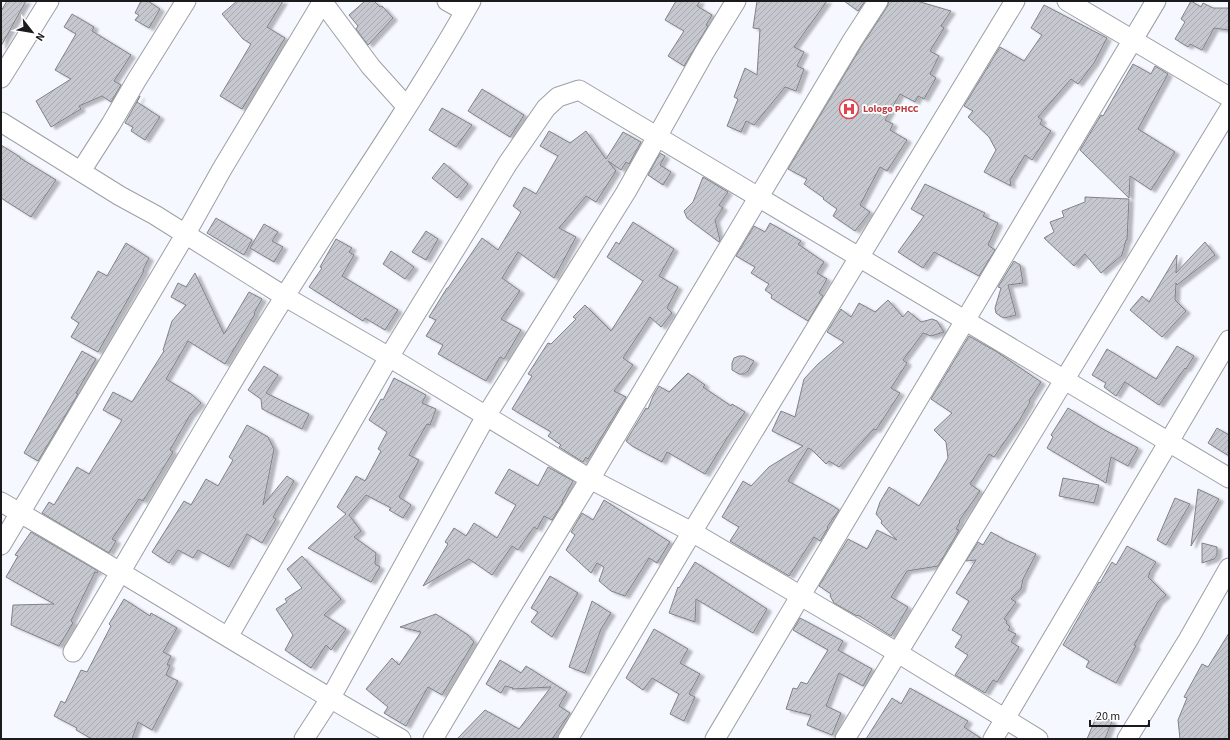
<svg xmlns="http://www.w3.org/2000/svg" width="1230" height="740" font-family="'Source Sans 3',sans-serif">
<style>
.building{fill:url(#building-hatch);stroke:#808288;filter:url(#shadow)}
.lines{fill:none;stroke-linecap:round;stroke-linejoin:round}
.minor-casing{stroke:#9d9fa5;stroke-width:21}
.minor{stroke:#fff;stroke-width:19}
.labels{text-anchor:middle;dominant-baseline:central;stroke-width:3.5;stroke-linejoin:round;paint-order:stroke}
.health-label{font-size:10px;font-weight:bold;fill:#be3a42;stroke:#fff;text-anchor:start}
</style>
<defs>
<pattern id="building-hatch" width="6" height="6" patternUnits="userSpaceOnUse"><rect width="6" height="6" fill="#c6c8cf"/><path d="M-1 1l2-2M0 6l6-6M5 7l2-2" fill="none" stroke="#aaabb1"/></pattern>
<filter id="shadow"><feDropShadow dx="4.5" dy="2.5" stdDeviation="1" flood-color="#0004"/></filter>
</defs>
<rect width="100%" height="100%" fill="#f6f8ff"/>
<!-- building -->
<path class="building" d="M 7,1 L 26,1 L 1,46 L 1,11 Z
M 141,1 L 148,1 L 160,9 L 149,28 L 135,20 L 139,15 L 135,13 Z
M 237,1 L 283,1 L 267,27 L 285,38 L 242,109 L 220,96 L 251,44 L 243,39 L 222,14 Z
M 365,1 L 374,1 L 380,7 L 382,6 L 393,18 L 368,45 L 356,29 L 358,26 L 349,15 Z
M 676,1 L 700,1 L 697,6 L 712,15 L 706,25 L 708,26 L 684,66 L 668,56 L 684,31 L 665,20 Z
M 757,1 L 827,1 L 794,47 L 804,52 L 797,66 L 804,69 L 796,91 L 785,87 L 754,125 L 746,121 L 741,132 L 727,126 L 738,99 L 734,97 L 745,68 L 757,75 L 760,29 L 753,28 Z
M 844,1 L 865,1 L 858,11 Z
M 889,1 L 917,1 L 951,11 L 941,26 L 944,28 L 930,51 L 939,56 L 930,74 L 936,78 L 924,99 L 918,96 L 915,102 L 900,94 L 885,120 L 893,124 L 890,130 L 907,140 L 887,171 L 880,167 L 860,205 L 870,212 L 855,231 L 833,216 L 837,209 L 823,199 L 824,198 L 804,184 L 807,179 L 788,169 L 861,47 L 887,7 Z
M 1191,1 L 1201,7 L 1203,3 L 1213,8 L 1229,8 L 1229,30 L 1214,28 L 1202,50 L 1190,44 L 1188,47 L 1175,39 L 1185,22 L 1181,19 Z
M 1044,5 L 1107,38 L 1094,63 L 1078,84 L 1071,79 L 1038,117 L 1042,120 L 1040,124 L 1051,131 L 1032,160 L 1025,155 L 1010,180 L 1011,186 L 984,172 L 996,150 L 989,137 L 968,117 L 973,111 L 964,106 L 1000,47 L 1024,61 L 1042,35 L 1031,28 Z
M 72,14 L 94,27 L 92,31 L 131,55 L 114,81 L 121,85 L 111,102 L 102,96 L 79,106 L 81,109 L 51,127 L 36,101 L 71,79 L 55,70 L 76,34 L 64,27 Z
M 1133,64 L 1151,74 L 1155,66 L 1168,74 L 1138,129 L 1175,152 L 1151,190 L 1130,176 L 1129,198 L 1080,150 L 1101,115 L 1103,116 Z
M 482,89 L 524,115 L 510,137 L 468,111 Z
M 140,96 L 137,102 L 160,117 L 145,140 L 131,131 L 133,127 L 125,123 Z
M 442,108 L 472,125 L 456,147 L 429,130 Z
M 549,131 L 570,143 L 586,131 L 606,159 L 623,132 L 641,142 L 629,164 L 626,162 L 621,170 L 608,161 L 616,171 L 596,202 L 586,196 L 559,228 L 576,237 L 554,278 L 518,252 L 502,278 L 520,291 L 501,319 L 521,330 L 504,359 L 500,357 L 486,381 L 438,354 L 443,345 L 426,336 L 436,320 L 429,317 L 447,288 L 448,288 L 482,238 L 498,250 L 521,212 L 513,206 L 524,187 L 536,194 L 558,156 L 540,146 Z
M 1,145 L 20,157 L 20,158 L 56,180 L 31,217 L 1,198 Z
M 660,153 L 665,156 L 660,165 L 671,172 L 663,185 L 648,175 Z
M 444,163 L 468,184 L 457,198 L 432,178 Z
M 703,177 L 728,192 L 719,205 L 723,208 L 715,220 L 720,240 L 719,242 L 687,218 L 684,211 L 693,202 Z
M 925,184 L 985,213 L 983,216 L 998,223 L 988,245 L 995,250 L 979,276 L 934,252 L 923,268 L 898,252 L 924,216 L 911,209 Z
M 1085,197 L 1129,199 L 1127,240 L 1126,240 L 1122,255 L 1101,273 L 1085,254 L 1074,266 L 1044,238 L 1054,232 L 1050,222 L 1064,217 L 1062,211 L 1085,202 Z
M 216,218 L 252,240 L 244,255 L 207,233 Z
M 633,222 L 674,249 L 659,276 L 678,287 L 667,308 L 672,313 L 661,327 L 650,317 L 623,358 L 633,365 L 614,391 L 626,397 L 588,459 L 586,457 L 583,462 L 559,447 L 561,445 L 548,436 L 551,432 L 512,409 L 532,376 L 528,374 L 548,343 L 551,344 L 576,319 L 573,317 L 585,305 L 611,331 L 643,281 L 607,257 L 616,242 L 619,244 Z
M 770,223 L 801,241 L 798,244 L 824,262 L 817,273 L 827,279 L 819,293 L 823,296 L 808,321 L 771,298 L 772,295 L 765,290 L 769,284 L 751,273 L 755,267 L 736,256 L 754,226 L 765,232 Z
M 264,224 L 278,232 L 272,241 L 283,247 L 274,262 L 250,248 Z
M 426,231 L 438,239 L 426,260 L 412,252 Z
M 336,239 L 352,248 L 349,252 L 354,255 L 342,276 L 398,310 L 385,330 L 365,318 L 363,321 L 309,287 L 322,268 L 320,267 Z
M 1205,242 L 1215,255 L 1177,285 L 1176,283 L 1175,300 L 1186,311 L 1162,337 L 1130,310 L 1142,296 L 1149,302 L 1177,255 L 1176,273 Z
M 126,243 L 149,258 L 143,270 L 144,271 L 98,352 L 71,337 L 79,323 L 71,318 L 98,271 L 107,276 Z
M 391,251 L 414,267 L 405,279 L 383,264 Z
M 1014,261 L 1020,265 L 1023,283 L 1008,285 L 1016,315 L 1004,318 L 1000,316 L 996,313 L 995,308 L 1001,288 L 998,287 Z
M 195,273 L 224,334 L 249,292 L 262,299 L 254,313 L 255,314 L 225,364 L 188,341 L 166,379 L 191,394 L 201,403 L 190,415 L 170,450 L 173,452 L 143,501 L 139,499 L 112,539 L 116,541 L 109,553 L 42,513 L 49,502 L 54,505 L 77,467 L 89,474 L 122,420 L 103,410 L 113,392 L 132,402 L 164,351 L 163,350 L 172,321 L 186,305 L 171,297 L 178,283 L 186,287 Z
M 888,300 L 903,317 L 908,311 L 921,322 L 932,319 L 937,321 L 944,332 L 931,336 L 923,333 L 903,360 L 907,363 L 891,388 L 900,393 L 876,430 L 874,429 L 839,467 L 829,461 L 826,464 L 812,450 L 808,448 L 788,481 L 833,506 L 839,510 L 827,527 L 828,528 L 820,541 L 814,537 L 789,576 L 730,541 L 739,527 L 722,517 L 743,481 L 751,486 L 769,467 L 803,446 L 772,431 L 781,411 L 795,417 L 804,379 L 818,364 L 844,342 L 827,332 L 841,309 L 851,317 L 859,303 L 875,312 Z
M 969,336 L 997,352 L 1041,382 L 1029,401 L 1030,402 L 1019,421 L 994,457 L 989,454 L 970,484 L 980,491 L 959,521 L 960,522 L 956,529 L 959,530 L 938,566 L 907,571 L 891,597 L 908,607 L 891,636 L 858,615 L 857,616 L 834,603 L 830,596 L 831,594 L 819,586 L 848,539 L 867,549 L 877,530 L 897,540 L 881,523 L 882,521 L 876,514 L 880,502 L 889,487 L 919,506 L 935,480 L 948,458 L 946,442 L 934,430 L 952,413 L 931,399 Z
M 1177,346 L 1194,356 L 1186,369 L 1185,368 L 1159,405 L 1125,382 L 1116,396 L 1104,387 L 1106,383 L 1092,375 L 1107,349 L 1156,379 Z
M 82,351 L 96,359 L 76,393 L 78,394 L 38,461 L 24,453 Z
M 739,356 L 744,356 L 754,361 L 748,371 L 744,374 L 739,374 L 732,370 L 732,363 L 734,358 Z
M 264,366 L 278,375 L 266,393 L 309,414 L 302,429 L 262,409 L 261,399 L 248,390 Z
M 688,373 L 705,385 L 703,387 L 731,406 L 732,404 L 745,412 L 727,438 L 705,474 L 667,452 L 662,462 L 632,446 L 626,441 L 646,408 L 648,409 L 653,396 L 659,386 L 669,392 Z
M 394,378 L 426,395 L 422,403 L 436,409 L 430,425 L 427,424 L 409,455 L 419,460 L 399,497 L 411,505 L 403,518 L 389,510 L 391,508 L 366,495 L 349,515 L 361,531 L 354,537 L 376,553 L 375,564 L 380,567 L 371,582 L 308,548 L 346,514 L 337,507 L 356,476 L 365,481 L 381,451 L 378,449 L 387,432 L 369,420 L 381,399 L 383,400 Z
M 1068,408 L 1101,428 L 1138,448 L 1128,466 L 1111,457 L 1106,483 L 1047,448 L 1053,437 L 1051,435 Z
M 247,425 L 268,437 L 274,449 L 263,505 L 287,476 L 294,481 L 273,517 L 276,519 L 262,543 L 247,534 L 229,567 L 198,550 L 193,558 L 178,550 L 169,563 L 152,552 L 184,501 L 191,505 L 206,479 L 218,486 L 233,460 L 229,457 Z
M 1217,428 L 1229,435 L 1229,456 L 1208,443 Z
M 548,467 L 573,481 L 562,501 L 563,502 L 552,520 L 544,516 L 537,529 L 534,527 L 518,550 L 512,546 L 492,575 L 469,559 L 423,586 L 448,544 L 445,542 L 454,528 L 466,536 L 474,523 L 497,538 L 516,505 L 495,493 L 509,469 L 538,486 Z
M 1063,478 L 1099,485 L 1094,503 L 1059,496 Z
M 1198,489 L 1219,499 L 1191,546 Z
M 1175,498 L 1190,504 L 1166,545 L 1157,540 Z
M 604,500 L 670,542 L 657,563 L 649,558 L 625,596 L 611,591 L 599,581 L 604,567 L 597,563 L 591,573 L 566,550 L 575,535 L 571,532 L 582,513 L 593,520 Z
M 31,532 L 98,571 L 97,573 L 95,572 L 71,621 L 73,623 L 59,646 L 11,625 L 13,605 L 54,604 L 6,577 L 18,556 L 15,555 Z
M 991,532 L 1005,540 L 1036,554 L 1023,579 L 1021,589 L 1011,599 L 1016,602 L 1004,619 L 1007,621 L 1006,623 L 1010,627 L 1008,630 L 1016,634 L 1011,642 L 1019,647 L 997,682 L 993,680 L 985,693 L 955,675 L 968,655 L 955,647 L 962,636 L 952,630 L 969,601 L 956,593 L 976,560 L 966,561 L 978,542 L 983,545 Z
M 1202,543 L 1217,547 L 1217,555 L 1214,559 L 1202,563 Z
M 1127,546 L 1156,562 L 1149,573 L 1150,573 L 1148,577 L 1166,595 L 1158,602 L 1134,645 L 1136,646 L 1116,683 L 1086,667 L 1089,661 L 1063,645 L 1099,582 L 1100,583 L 1112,562 L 1116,565 Z
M 302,556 L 341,599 L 324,615 L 346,629 L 331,650 L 326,645 L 311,668 L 285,650 L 293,635 L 276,609 L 287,602 L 285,599 L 302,588 L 287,569 Z
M 695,562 L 767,609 L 753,633 L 696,599 L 695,622 L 669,613 L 678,587 L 679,588 Z
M 550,576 L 578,593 L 552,637 L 531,622 L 538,612 L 531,608 Z
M 124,599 L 150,616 L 151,613 L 177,628 L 163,652 L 171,656 L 167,665 L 170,665 L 166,675 L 178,681 L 152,730 L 138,722 L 132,739 L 92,739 L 76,730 L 77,728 L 54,716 L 61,701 L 65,703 L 81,670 L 87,672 L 111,626 L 109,624 Z
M 592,601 L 611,613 L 601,629 L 585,673 L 569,667 Z
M 436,614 L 468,635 L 474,642 L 442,695 L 428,687 L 406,726 L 384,713 L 388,707 L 366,689 L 392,658 L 399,665 L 421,632 L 400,627 Z
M 800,618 L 843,641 L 838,650 L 872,669 L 863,686 L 839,673 L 826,706 L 841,713 L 832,735 L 807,725 L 811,715 L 786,709 L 793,688 L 797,689 L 801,682 L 807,684 L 828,650 L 793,630 Z
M 654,629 L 688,649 L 680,663 L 700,674 L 689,694 L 695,697 L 684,721 L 670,714 L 679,694 L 652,678 L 643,690 L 626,678 Z
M 1229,633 L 1229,739 L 1180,739 L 1178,720 L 1187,698 L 1184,697 L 1202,664 L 1208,667 Z
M 500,660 L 521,673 L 526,666 L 567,692 L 559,706 L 570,713 L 552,739 L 457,739 L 485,710 L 519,729 L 551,687 L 512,689 L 513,688 L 505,686 L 501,693 L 486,684 Z
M 910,688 L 968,721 L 964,727 L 982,739 L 866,739 L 892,698 L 901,704 Z
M 1097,715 L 1112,721 L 1105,739 L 1087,739 Z"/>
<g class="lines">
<!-- minor casing -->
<g class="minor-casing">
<path id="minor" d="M 322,1 L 371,67 L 407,107
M 447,1 L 465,11
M 1067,1 L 1229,97
M 1,78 L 49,1
M 1,122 L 120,196 L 155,215 L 284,296 L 389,357 L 590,479 L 692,532 L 898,653 L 1038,739
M 81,171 L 111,124 L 136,81 L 186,1
M 1,502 C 136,579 266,663 401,739
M 1,545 L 185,235 L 222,169 L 323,1
M 228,637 L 389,357 L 508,163 L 546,108 L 558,97 L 579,90 L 1229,478
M 73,652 C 144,534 211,413 285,296 C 346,198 414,102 471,1
M 304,739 L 330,699 L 486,416 L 626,192 L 704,53 L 736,1
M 433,739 L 509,611 L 590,479 L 852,41 L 878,1
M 568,739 L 692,532 L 1015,1
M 715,739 L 1156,1
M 845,739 L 1229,110
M 993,739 L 1229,340
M 1127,739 L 1188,640 L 1229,568"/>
</g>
<!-- minor -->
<use href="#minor" class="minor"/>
</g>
<!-- icons -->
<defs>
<g id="hospital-ring" transform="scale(1)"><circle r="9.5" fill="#fff" stroke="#e0444e" stroke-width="1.5"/><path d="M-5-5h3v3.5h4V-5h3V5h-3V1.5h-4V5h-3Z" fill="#e0444e"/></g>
</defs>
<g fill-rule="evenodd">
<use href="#hospital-ring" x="849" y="109"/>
</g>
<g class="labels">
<!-- health labels -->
<g class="health-label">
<text x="863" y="109">Lologo PHCC</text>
</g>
</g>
<!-- border -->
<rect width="1230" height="740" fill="none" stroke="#1b1b1e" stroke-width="4"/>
<!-- north arrow -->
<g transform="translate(32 32) rotate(121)" stroke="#ffffff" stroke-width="3" paint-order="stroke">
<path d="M0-3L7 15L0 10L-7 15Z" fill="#1b1b1e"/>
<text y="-6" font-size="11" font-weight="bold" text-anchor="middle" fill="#1b1b1e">N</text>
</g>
<!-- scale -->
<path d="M1090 720v6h59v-6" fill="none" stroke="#1b1b1e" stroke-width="2"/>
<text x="1096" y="720" font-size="12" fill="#1b1b1e" stroke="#ffffff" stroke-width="3" paint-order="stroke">20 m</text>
</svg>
